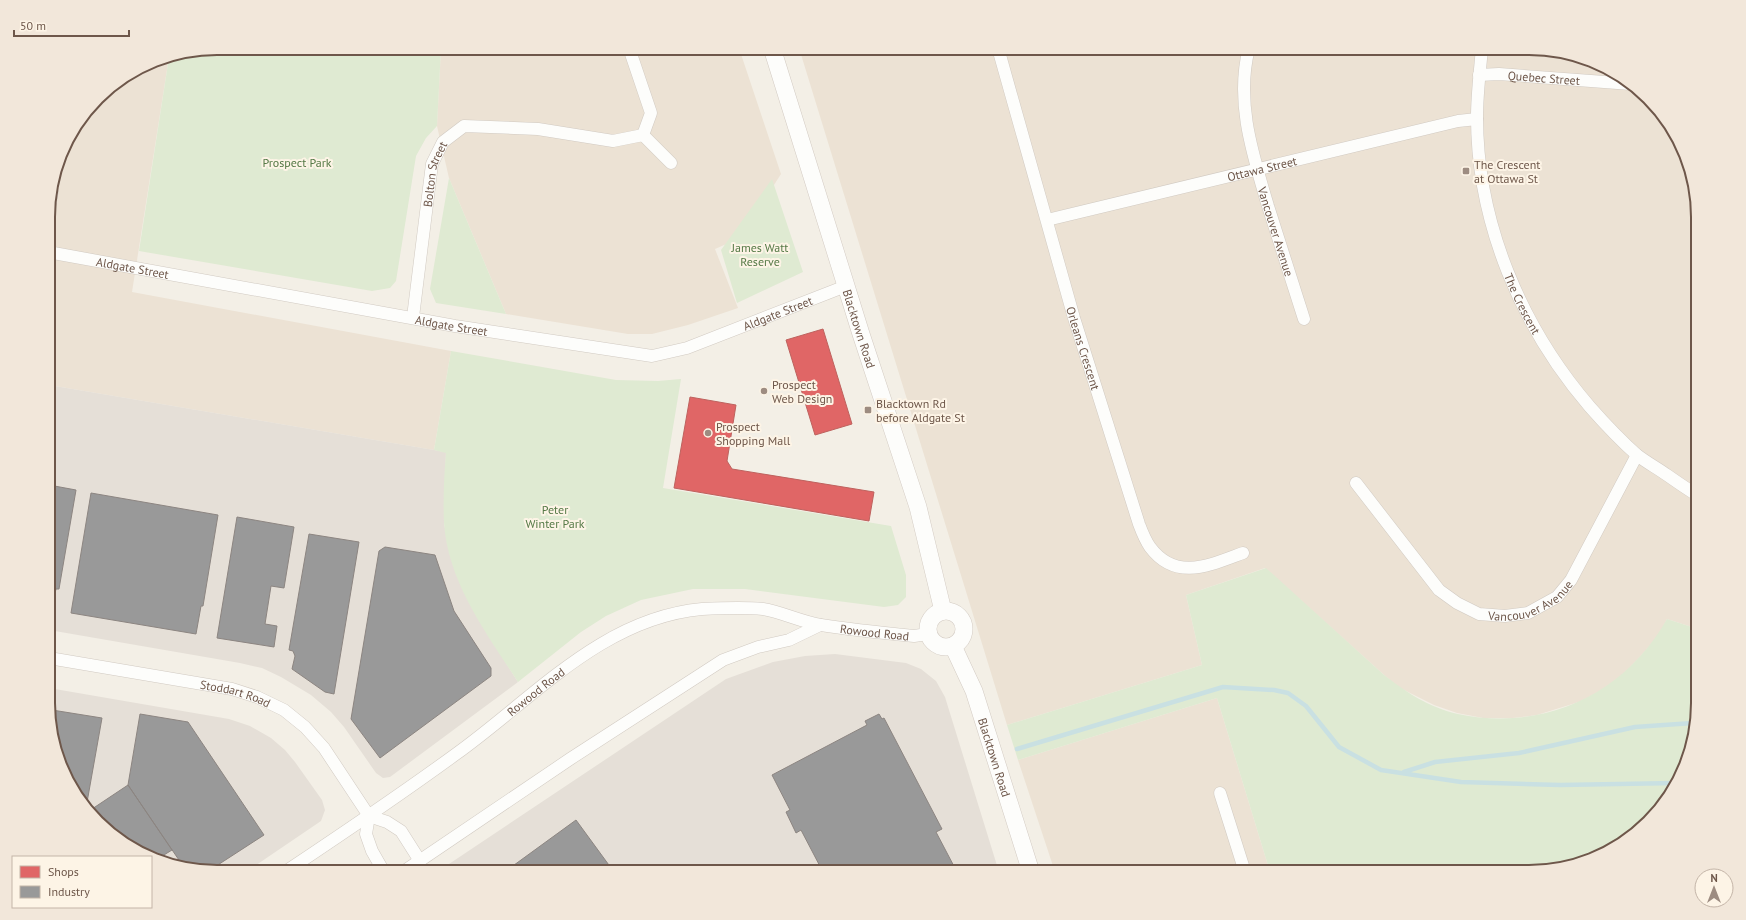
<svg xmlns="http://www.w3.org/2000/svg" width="1746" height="920" font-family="'PT Sans',sans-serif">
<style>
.residential{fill:#ece2d4}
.industrial{fill:#e5dfd7}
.green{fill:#dfead2}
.shops{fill:#e06666;stroke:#be625e}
.industry{fill:#999;stroke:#8c8581}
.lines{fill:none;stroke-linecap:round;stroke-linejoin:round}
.stream{stroke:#c9e0e2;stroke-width:4.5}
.minor-casing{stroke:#d1cac2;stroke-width:13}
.secondary-casing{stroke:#d3cbc3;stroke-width:18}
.minor{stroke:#fdfdfb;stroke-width:12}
.secondary{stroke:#fdfdfb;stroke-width:17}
.poi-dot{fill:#9d8c81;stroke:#fdf4e6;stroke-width:1.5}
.labels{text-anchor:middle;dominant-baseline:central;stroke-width:4;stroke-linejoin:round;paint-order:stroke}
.street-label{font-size:12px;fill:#6e574a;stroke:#fdf4e6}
.park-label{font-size:12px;fill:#557946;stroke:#fdf4e6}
.poi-label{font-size:12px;fill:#6e574a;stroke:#fdf4e6;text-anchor:start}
.rim{fill:none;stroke:#6e574a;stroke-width:2}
</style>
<rect width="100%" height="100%" fill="#f3efe6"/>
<!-- residential -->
<path class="residential" d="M 441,48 L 739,48 L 781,174 L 740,238 L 715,249 L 738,308 L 688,325 L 652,334 L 628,334 L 506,314 L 449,178 L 437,126 Z
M 799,48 L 1529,48 L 1604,66 L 1641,90 L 1669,123 L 1697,195 L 1698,629 L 1667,619 L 1658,637 L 1624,674 L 1605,688 L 1582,701 L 1537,715 L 1513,718 L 1483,718 L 1457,713 L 1434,705 L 1398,687 L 1383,674 L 1265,568 L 1186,595 L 1202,665 L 1007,725 Z
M 169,57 L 132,292 L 451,351 L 434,450 L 49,385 L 48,206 L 65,142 L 105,90 L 153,61 Z
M 1217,698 L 1270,872 L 1055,872 L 1018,760 Z"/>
<!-- industrial -->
<path class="industrial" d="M 49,385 L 446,452 L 444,524 L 451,557 L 477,617 L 518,682 L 390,777 L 383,778 L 376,773 L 344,727 L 331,712 L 311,695 L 281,677 L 262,668 L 240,663 L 49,630 Z
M 835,654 L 906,663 L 921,669 L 936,681 L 945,697 L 999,872 L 437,872 L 726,679 L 773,662 L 805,656 Z
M 49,688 L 229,719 L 250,726 L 271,738 L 285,750 L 295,762 L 322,800 L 325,810 L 321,821 L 246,872 L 217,872 L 142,854 L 106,830 L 77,797 L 49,725 Z"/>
<!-- green -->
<path class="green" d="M 217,48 L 441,48 L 437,126 L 426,138 L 416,156 L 396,281 L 390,288 L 372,291 L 139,251 L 169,57 Z
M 449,178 L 506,314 L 436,303 L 430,289 Z
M 772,179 L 803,272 L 737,303 L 721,250 Z
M 451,351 L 616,380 L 658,381 L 681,379 L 663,488 L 891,526 L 906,575 L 906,597 L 898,605 L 884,607 L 745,589 L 693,589 L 641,600 L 606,616 L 581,632 L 518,682 C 487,634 448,583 444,523 C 443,500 444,476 446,453 L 434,450 Z
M 1266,568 L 1383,674 C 1404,691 1430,708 1458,714 C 1543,732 1624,695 1667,619 L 1698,629 L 1698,703 L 1680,778 L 1656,815 L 1623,844 L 1583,863 L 1540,872 L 1270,872 L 1217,698 L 1018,760 L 1007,725 L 1202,665 L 1186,595 Z"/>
<!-- shops -->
<path class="shops" d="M 823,329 L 852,424 L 815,435 L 786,340 Z
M 690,397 L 736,405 L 727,461 L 732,469 L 874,492 L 869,521 L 674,488 Z"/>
<!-- industry -->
<path class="industry" d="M 49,485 L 76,490 L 59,589 L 56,589 L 51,609 L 49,608 Z
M 91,493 L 218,515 L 203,606 L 201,606 L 196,634 L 71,613 Z
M 237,517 L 294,527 L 284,588 L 271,586 L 265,624 L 277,626 L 274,647 L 217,638 Z
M 309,534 L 359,542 L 334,694 L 325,692 L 292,669 L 295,656 L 293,651 L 289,650 Z
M 385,547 L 435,555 L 454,611 L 491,668 L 491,676 L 380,758 L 351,719 L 379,551 Z
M 52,710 L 102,718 L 86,808 L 77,797 L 49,725 Z
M 140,714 L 188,722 L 264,835 L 210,870 L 181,863 L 128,785 Z
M 879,714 L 882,719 L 884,718 L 942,829 L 936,832 L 957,872 L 823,872 L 801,830 L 796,833 L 786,812 L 790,810 L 772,775 L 867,725 L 865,721 Z
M 128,785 L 172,850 L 159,858 L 142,854 L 106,830 L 89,811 Z
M 576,820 L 614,872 L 513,872 L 510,868 Z"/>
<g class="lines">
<!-- stream -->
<path class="stream" d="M 1017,749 L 1223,687 L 1274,690 L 1288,693 L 1306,706 L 1339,747 L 1381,770 L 1461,782 L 1560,785 L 1677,783
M 1404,772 L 1435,762 L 1519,753 L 1635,727 L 1693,723"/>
<!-- minor casing -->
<g class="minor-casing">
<g id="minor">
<path d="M 629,48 L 651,113 L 643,135"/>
<path id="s1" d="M 998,48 L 1074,318 L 1139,524 C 1142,532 1145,540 1150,547 C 1176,582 1210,565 1243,553"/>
<path id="s2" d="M 1249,48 C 1235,102 1253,155 1268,206 C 1280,244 1292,282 1304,319"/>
<path id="s3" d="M 1482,48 C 1480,71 1477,94 1477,117 C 1477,224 1522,328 1590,407 C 1605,424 1620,440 1637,455 C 1646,462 1657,468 1667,475 C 1677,482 1687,489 1697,495"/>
<path id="s4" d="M 1479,75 L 1499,74 L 1631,84"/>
<path d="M 643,135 L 671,163"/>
<path d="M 48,215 L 52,192"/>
<path id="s5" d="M 1047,220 L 1458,121 L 1477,119"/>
<path id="s6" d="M 48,252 L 455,326 L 652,356 L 687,348 L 846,286"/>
<path id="s7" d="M 413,317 L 432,164 L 443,142 L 464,126 L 538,129 L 613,141 L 643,135"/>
<path id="s8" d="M 1356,483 L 1439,590 L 1457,603 L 1479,614 L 1505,616 L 1528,613 L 1557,597 L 1571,580 L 1637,455"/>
<path id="s9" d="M 49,658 L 232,689 L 257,697 L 284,710 L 305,727 L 324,748 L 369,816 L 387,822 L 401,831 L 420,861"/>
<path d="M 1220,793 L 1245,872"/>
<path d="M 369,816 L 366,834 L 372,851 L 384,872"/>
<path id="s10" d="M 285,872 C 342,834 400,795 456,754 C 533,699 602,618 702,609 C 722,608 743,607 763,609 C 782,612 801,622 821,625 C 852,630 883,633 914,636 L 928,634"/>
<path d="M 403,872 L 570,759 L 723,660 L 758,647 L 789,640 L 820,625"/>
</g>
</g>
<!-- secondary casing -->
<g class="secondary-casing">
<g id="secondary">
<path id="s11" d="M 772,48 L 861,334 L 918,507 L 943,611"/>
<circle cx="946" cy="629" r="18"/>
<path id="s12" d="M 953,646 L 974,691 L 1031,872"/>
</g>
</g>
<!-- minor -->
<use href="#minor" class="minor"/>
<!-- secondary -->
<use href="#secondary" class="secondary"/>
</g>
<!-- markers -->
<g class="poi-dot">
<rect x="1462" y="167" width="8" height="8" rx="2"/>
<circle cx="764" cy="391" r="4"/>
<rect x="864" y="406" width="8" height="8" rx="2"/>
<circle cx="708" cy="433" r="4"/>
</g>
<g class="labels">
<!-- street labels -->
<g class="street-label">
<text stroke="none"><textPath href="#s4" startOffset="65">Quebec Street</textPath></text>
<text stroke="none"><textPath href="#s5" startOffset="221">Ottawa Street</textPath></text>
<text stroke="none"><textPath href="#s7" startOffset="145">Bolton Street</textPath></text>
<text stroke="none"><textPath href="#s2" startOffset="188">Vancouver Avenue</textPath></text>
<text stroke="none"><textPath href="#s6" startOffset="86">Aldgate Street</textPath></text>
<text stroke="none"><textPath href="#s3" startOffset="263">The Crescent</textPath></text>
<text stroke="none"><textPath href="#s6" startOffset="746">Aldgate Street</textPath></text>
<text stroke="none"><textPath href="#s6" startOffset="410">Aldgate Street</textPath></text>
<text stroke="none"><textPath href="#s11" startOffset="294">Blacktown Road</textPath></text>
<text stroke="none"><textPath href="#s1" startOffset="312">Orleans Crescent</textPath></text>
<text stroke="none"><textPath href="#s8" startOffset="238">Vancouver Avenue</textPath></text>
<text stroke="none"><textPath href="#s10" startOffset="673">Rowood Road</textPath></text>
<text stroke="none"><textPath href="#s10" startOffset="309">Rowood Road</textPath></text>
<text stroke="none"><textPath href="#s9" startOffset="190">Stoddart Road</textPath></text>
<text stroke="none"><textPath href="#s12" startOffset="119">Blacktown Road</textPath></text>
</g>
<!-- park labels -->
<g class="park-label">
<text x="297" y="162">Prospect Park</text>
<text x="760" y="247">James Watt<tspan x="760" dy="14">Reserve</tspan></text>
<text x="555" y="509">Peter<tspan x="555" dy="14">Winter Park</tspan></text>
</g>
<!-- poi labels -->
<g class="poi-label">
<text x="1474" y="164">The Crescent<tspan x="1474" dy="14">at Ottawa St</tspan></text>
<text x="772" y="384">Prospect<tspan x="772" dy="14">Web Design</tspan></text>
<text x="876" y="403">Blacktown Rd<tspan x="876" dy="14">before Aldgate St</tspan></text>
<text x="716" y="426">Prospect<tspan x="716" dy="14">Shopping Mall</tspan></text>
</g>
</g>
<!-- crop -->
<path d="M0 0H1746V920H0ZM217 55H1529A162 162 0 0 1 1691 217V703A162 162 0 0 1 1529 865H217A162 162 0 0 1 55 703V217A162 162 0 0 1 217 55Z" fill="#f2e7da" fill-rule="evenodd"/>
<path class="rim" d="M217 55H1529A162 162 0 0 1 1691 217V703A162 162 0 0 1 1529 865H217A162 162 0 0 1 55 703V217A162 162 0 0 1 217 55Z"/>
<!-- legend -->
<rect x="12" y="856" width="140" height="52" fill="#fdf4e6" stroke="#c4b5a8"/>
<rect x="20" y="866" width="20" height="12" fill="#e06666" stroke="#c4b5a8"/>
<text x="48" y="876" font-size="12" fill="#6e574a">Shops</text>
<rect x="20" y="886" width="20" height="12" fill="#999999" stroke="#c4b5a8"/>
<text x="48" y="896" font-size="12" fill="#6e574a">Industry</text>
<!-- north arrow -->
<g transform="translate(1714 888)"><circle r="19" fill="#fdf4e6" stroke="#c4b5a8"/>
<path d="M0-3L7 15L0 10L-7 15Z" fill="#9d8c81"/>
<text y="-6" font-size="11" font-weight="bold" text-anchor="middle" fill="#6e574a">N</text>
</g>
<!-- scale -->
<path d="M14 30v6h115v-6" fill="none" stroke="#6e574a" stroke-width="2"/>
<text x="20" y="30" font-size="12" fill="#6e574a" stroke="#fdf4e6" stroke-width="3" paint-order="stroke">50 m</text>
</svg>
